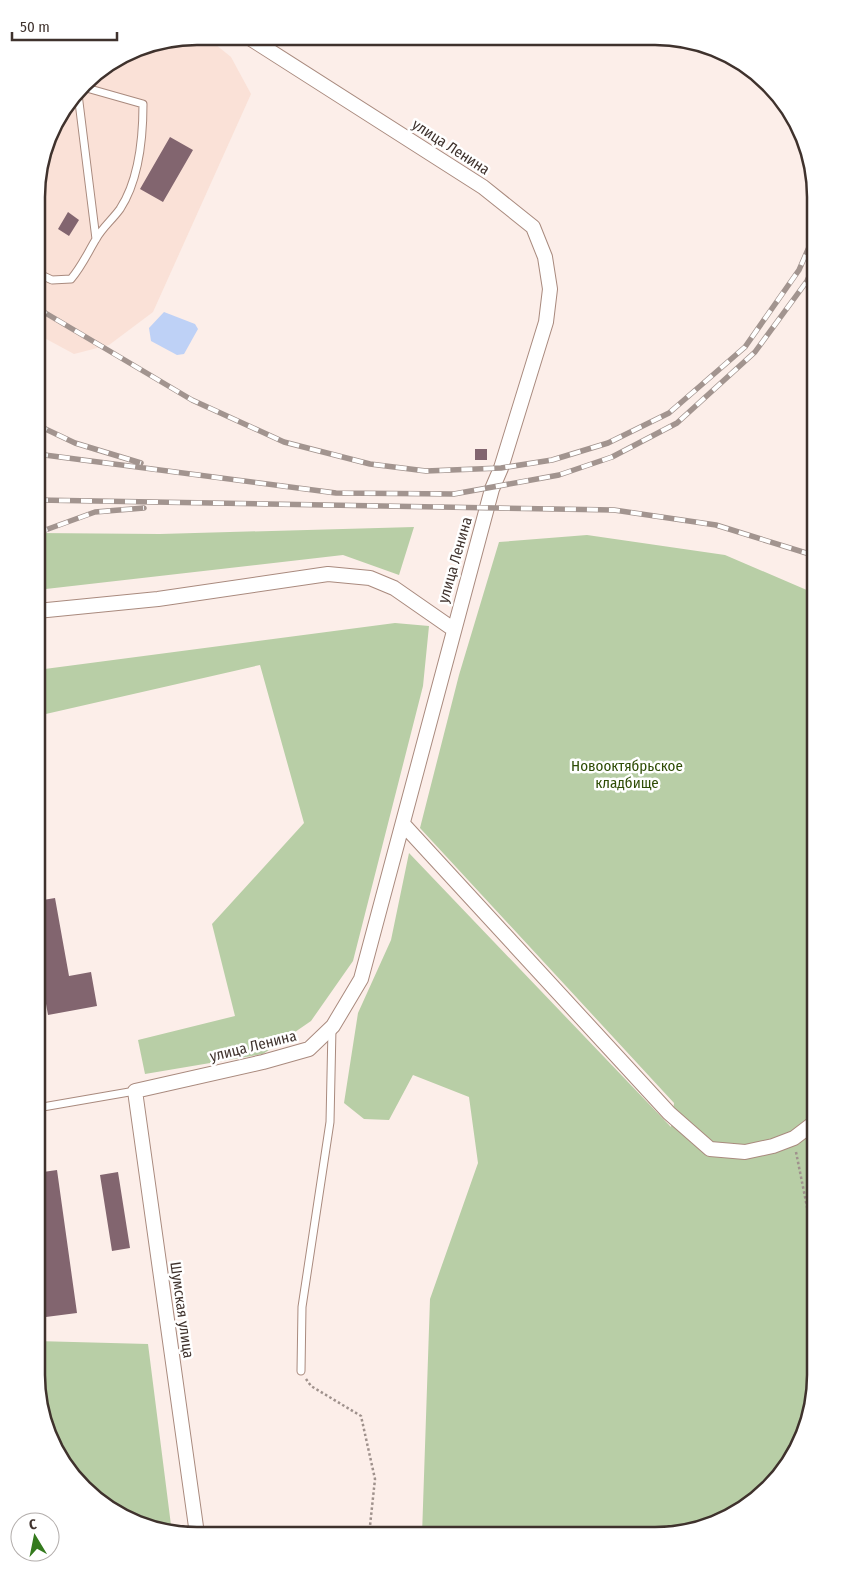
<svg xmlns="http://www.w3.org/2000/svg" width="852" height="1572" font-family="'Fira Sans Condensed',sans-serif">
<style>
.built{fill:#fae1d7}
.green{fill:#b8cea6}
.water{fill:#bed1f6}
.building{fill:#82656f}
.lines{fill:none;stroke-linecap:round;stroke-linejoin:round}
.lane-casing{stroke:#a98a7e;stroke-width:9}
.street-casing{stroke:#a98a7e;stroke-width:16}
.path{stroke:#9f918c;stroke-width:2.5;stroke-dasharray:2.5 2.5;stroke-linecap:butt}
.lane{stroke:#fff;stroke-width:7}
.street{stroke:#fff;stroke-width:14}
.rail-casing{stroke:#a2948f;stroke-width:5.5}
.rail{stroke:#fff;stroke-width:4;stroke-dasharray:11;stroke-linecap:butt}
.labels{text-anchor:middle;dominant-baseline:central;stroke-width:5;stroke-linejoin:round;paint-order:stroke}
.street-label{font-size:15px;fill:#3f322d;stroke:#fff}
.park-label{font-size:15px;fill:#2f4d06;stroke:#fff}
.rim{fill:none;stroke:#3f322d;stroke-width:2.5}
</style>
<rect width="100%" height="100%" fill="#fceee9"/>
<!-- built -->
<path class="built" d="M 197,36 L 205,36 L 231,57 L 251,94 L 153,312 L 109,345 L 74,354 L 37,334 L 38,177 L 53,126 L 91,76 L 136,48 Z"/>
<!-- green -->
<path class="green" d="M 414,527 L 399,575 L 343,555 L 37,590 L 37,533 L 160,534 Z
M 587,535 L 725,555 L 816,594 L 815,1385 L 804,1436 L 783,1472 L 752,1503 L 707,1527 L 655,1536 L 422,1535 L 430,1299 L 478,1163 L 469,1097 L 413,1075 L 389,1120 L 364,1119 L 344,1103 L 358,1013 L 391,940 L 409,853 L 671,1127 L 674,1103 L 420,828 L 459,675 L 499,542 Z
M 395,623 L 429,626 L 423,686 L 353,961 L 311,1021 L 263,1054 L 145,1074 L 138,1040 L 235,1016 L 212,924 L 304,823 L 260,665 L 37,716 L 37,670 Z
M 36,1341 L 148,1344 L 172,1533 L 135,1523 L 91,1496 L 45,1427 L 36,1375 Z"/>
<!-- water -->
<path class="water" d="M 164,312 L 195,324 L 198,329 L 184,354 L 177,355 L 151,341 L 149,328 Z"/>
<!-- building -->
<path class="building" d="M 170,137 L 193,150 L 163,202 L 140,189 Z
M 68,212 L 79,220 L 69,236 L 58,229 Z
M 475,449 L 487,449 L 487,460 L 475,460 Z
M 55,898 L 69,976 L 91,972 L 97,1006 L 48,1015 L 37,954 L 37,901 Z
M 57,1170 L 77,1313 L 38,1318 L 36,1304 L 36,1173 Z
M 118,1172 L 130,1248 L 112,1251 L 100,1175 Z"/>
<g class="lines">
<!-- lane casing -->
<g class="lane-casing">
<path id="lane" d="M 78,94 L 96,239
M 37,273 L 52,280 L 71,279 C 82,266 87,254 96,239 C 102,228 112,220 120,209 C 139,180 143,138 143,104 L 83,87
M 37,1108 L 135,1091
M 301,1371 L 302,1307 L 330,1122 L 332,1028"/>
</g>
<!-- street casing -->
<g class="street-casing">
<path id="street" d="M 37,611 L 158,599 L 328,574 L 370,578 L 394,588 L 453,629
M 403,824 L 669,1113 L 710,1149 L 745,1152 L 773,1146 L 794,1138 L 815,1122
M 197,1534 L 135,1091 L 263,1062 L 309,1049 L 333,1026 L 361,979 L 492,489 L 501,468 L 546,322 L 550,289 L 545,257 L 533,227 L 483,187 L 248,37"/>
</g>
<!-- path -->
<path class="path" d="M 796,1152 L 815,1247
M 306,1379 L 311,1386 L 361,1416 L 375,1479 L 369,1535"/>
<!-- lane -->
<use href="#lane" class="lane"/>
<!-- street -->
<use href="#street" class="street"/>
<!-- rail casing -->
<g class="rail-casing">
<path id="rail" d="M 37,308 L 192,400 L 284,442 L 370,464 L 426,471 L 501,468 L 552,460 L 608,443 L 669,413 L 745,347 L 799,270 L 816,231
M 37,425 L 75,443 L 141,463
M 37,454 L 336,493 L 454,494 L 559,475 L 612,457 L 677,423 L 755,352 L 807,281 L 816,260
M 37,500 L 614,510 L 716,525 L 816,556
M 37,533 L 95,512 L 144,508"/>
</g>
<!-- rail -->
<use href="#rail" class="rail"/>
</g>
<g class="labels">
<!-- street labels -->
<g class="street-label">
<text transform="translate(451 147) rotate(33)">улица Ленина</text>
<text transform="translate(455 560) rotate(-74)">улица Ленина</text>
<text transform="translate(253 1046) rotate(-14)">улица Ленина</text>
<text transform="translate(182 1310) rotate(82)">Шумская улица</text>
</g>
<!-- park labels -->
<g class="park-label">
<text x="627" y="766">Новооктябрьское<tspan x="627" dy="17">кладбище</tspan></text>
</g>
</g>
<!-- crop -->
<path d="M0 0H852V1572H0ZM197 45H655A152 152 0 0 1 807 197V1375A152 152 0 0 1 655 1527H197A152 152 0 0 1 45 1375V197A152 152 0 0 1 197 45Z" fill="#fff" fill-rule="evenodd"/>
<path class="rim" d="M197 45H655A152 152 0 0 1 807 197V1375A152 152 0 0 1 655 1527H197A152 152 0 0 1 45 1375V197A152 152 0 0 1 197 45Z"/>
<!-- north arrow -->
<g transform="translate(35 1537) rotate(350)"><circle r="24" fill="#ffffff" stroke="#b2adab"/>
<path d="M0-4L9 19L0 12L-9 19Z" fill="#347a1d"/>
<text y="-8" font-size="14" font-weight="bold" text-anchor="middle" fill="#3f322d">С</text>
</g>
<!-- scale -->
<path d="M12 32v8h105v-8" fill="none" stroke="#3f322d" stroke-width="2.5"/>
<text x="20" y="32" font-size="15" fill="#3f322d" stroke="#ffffff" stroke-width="4" paint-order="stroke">50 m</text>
</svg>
